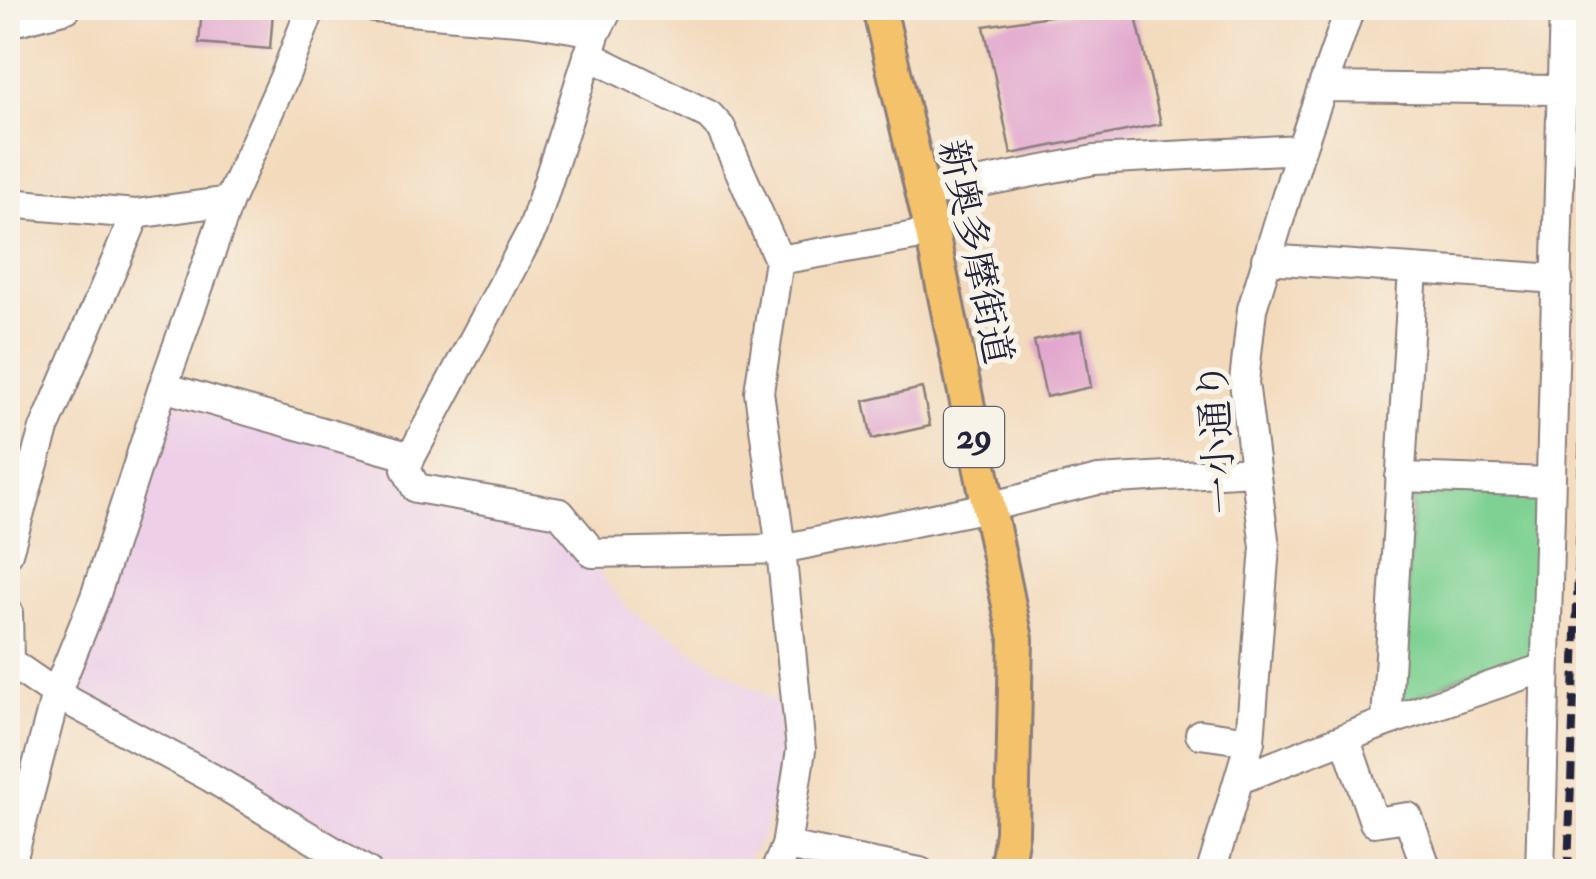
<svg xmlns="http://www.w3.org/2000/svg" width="1596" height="879" font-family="'IM FELL Double Pica','Noto Serif JP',serif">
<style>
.built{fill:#edd0e8}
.green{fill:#7fd193;stroke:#507a67;stroke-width:2.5}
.building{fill:#e2a7ce}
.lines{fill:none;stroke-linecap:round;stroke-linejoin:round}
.minor-casing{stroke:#8a7e7c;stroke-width:32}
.major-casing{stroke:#8a7e7c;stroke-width:38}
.minor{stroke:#fff;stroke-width:28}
.major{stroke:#f4c26a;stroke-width:32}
.rail{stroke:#22223b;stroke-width:8;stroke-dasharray:15 8;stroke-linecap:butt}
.labels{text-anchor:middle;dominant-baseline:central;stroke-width:10;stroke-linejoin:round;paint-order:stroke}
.shield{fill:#f7f3e8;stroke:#62616f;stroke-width:2.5}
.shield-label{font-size:35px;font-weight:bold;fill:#22223b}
.street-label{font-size:38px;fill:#22223b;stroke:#f7f3e8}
</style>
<rect width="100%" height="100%" fill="#f7f3e8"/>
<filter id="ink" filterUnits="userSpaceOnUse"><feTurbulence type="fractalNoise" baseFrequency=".01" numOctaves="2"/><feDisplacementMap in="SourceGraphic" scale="20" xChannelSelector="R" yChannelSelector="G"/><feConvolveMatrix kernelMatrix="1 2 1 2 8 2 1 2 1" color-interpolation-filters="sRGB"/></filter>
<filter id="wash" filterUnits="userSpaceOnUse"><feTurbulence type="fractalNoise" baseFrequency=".0048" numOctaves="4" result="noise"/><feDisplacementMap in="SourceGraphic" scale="40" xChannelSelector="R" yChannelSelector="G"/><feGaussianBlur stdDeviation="2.25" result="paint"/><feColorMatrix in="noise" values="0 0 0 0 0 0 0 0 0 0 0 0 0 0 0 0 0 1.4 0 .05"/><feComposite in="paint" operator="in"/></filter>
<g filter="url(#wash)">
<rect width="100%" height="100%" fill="#f3dabc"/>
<!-- built -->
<path class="built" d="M 165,400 L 382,455 L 404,478 L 553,516 L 629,610 L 780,705 L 780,771 L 763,838 L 737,871 L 399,871 L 74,685 Z"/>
<!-- green -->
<path class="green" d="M 1424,486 L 1535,490 L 1543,497 L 1537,648 L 1527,661 L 1482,666 L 1404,703 L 1397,699 L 1413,495 Z"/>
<g id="blocks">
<!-- building -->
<path class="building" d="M 202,8 L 273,12 L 270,49 L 199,43 Z
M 1103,8 L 1134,8 L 1161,124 L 1011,154 L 984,26 Z
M 1082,330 L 1091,387 L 1046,397 L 1034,341 Z
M 922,388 L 930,426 L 872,439 L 864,401 Z"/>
</g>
</g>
<g filter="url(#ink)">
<use href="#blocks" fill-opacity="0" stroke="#8a7e7c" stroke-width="2.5"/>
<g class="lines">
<!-- minor casing -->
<g class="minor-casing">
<path id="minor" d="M 374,8 L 529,21 L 596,32
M 609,8 L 596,32 L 533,228 L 411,457 L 406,469 L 416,488 L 560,513 L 593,553 L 781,549 L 988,507 L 1098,480 L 1254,471
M 8,20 L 21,20 L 67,8
M 588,55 L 709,115 L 721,128 L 779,260 L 759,392 L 781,549 L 801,750 L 786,846 L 775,872
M 1324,87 L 1561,90
M 921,194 L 1094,160 L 1301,149
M 8,203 L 136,214 L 229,201
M 1266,259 L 1558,279
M 779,260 L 932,233
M 163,387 L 411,457
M 1400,477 L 1549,482
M 8,553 L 44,429 L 136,214
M 8,611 L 9,662
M 8,661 L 56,694 L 210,777 L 368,872
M 1386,722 L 1413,269
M 1200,734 L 1250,741
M 1346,740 L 1374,822 L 1408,817 L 1428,872
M 1240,779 L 1386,722 L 1544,668
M 786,846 L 920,872
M 9,872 L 56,694 L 95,597 L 163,387 L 229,201 L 286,73 L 311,8
M 1211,872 L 1250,741 L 1265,547 L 1244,382 L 1252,309 L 1301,149 L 1350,8
M 1540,872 L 1564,8"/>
</g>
<!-- major casing -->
<g class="major-casing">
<path id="major" d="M 879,8 L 932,233 L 1016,639 L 1012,833 L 1006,872"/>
</g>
<!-- minor -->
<use href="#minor" class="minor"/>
<!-- major -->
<use href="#major" class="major"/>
<!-- rail -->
<path class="rail" d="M 1568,872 L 1588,275
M 1584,872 L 1588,722"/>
</g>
</g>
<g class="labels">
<!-- shield labels -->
<rect class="shield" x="944" y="407" width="60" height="60" rx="8"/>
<g class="shield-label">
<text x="974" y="437">29</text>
</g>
<!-- street labels -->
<g class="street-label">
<text transform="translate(975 252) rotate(78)">新奥多摩街道</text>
<text transform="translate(1218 438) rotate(-94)">一小通り</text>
</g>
</g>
<!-- margin -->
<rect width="1596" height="879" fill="none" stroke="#f7f3e8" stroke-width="40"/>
</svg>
